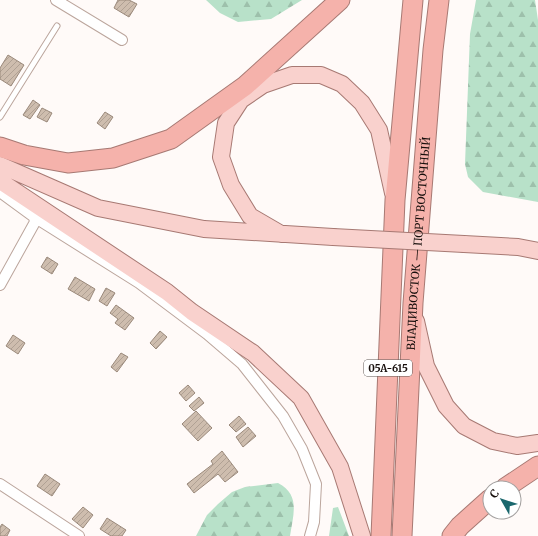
<svg xmlns="http://www.w3.org/2000/svg" width="538" height="536" font-family="Merriweather,serif">
<style>
.forest{fill:url(#forest-firs)}
.building{fill:url(#building-hatch);stroke:#9a897b}
.lines{fill:none;stroke-linecap:round;stroke-linejoin:round}
.lane-casing{stroke:#bba59c;stroke-width:7}
.street-casing{stroke:#bba59c;stroke-width:12}
.primary-casing{stroke:#a77973;stroke-width:18}
.highway-casing{stroke:#a77973;stroke-width:21}
.lane{stroke:#fff;stroke-width:5}
.street{stroke:#fff;stroke-width:10}
.primary{stroke:#f9d1cd;stroke-width:16}
.highway{stroke:#f5b2ab;stroke-width:19}
.primary-bridge-casing{stroke:#a77973;stroke-width:18;stroke-linecap:butt}
.primary-bridge{stroke:#f9d1cd;stroke-width:16}
.labels{text-anchor:middle;dominant-baseline:central;stroke-width:4;stroke-linejoin:round;paint-order:stroke}
.shield{fill:#fff;stroke:#5d5755;stroke-width:1}
.shield-label{font-size:10px;font-weight:bold;fill:#170f0c}
.street-label{font-size:11px;fill:#170f0c;stroke:#fff}
</style>
<defs>
<pattern id="forest-firs" width="22" height="20" patternUnits="userSpaceOnUse"><rect width="22" height="20" fill="#b8e1c9"/><path d="M5 1l3.5 6h-7zM16 11l3.5 6h-7z" fill="#9dc0ab"/></pattern>
<pattern id="building-hatch" width="6" height="6" patternUnits="userSpaceOnUse"><rect width="6" height="6" fill="#cebdae"/><path d="M-1 1l2-2M0 6l6-6M5 7l2-2" fill="none" stroke="#b0a194"/></pattern>
</defs>
<rect width="100%" height="100%" fill="#fffaf8"/>
<!-- forest -->
<path class="forest" d="M 206,0 L 302,0 L 271,19 L 238,22 L 220,13 Z
M 476,0 L 535,0 L 538,20 L 538,202 L 483,192 L 468,177 L 465,164 L 470,34 Z
M 278,483 C 301,495 293,515 290,536 L 196,536 L 207,515 L 218,504 L 232,492 L 245,487 Z
M 338,507 L 349,536 L 329,536 L 333,508 Z"/>
<!-- building -->
<path class="building" d="M 118,0 L 129,0 L 137,4 L 129,17 L 114,8 Z
M 8,55 L 24,65 L 11,86 L 0,79 L 0,68 Z
M 33,100 L 40,105 L 30,119 L 23,115 Z
M 42,108 L 52,113 L 47,122 L 37,117 Z
M 105,112 L 113,117 L 105,129 L 97,123 Z
M 47,257 L 58,264 L 52,274 L 41,267 Z
M 75,277 L 95,289 L 89,301 L 68,289 Z
M 106,288 L 115,293 L 107,306 L 99,301 Z
M 116,305 L 134,318 L 125,330 L 115,323 L 118,319 L 110,313 Z
M 160,331 L 167,337 L 156,349 L 150,343 Z
M 13,335 L 25,343 L 18,354 L 6,346 Z
M 121,353 L 128,357 L 117,372 L 111,367 Z
M 188,385 L 195,393 L 186,401 L 179,393 Z
M 199,397 L 204,403 L 194,411 L 189,406 Z
M 196,411 L 212,428 L 198,441 L 182,424 Z
M 239,416 L 246,424 L 236,432 L 229,425 Z
M 248,427 L 256,436 L 243,447 L 236,437 Z
M 222,451 L 238,472 L 225,482 L 218,474 L 194,493 L 187,484 L 213,464 L 211,461 Z
M 45,474 L 60,484 L 52,496 L 37,486 Z
M 83,507 L 93,515 L 83,528 L 72,519 Z
M 107,518 L 126,530 L 122,536 L 111,536 L 100,529 Z
M 2,524 L 10,530 L 7,536 L 0,536 L 0,527 Z"/>
<g class="lines">
<!-- lane casing -->
<g class="lane-casing">
<path id="lane" d="M 0,117 L 57,26"/>
</g>
<!-- street casing -->
<g class="street-casing">
<path id="street" d="M 56,0 L 122,40
M 0,192 L 34,217 L 35,222 L 0,285
M 34,217 L 139,283 L 207,334 L 242,364 L 283,416 L 302,449 L 316,484 L 314,522 L 310,536
M 0,484 L 79,536"/>
</g>
<!-- primary casing -->
<g class="primary-casing">
<path id="primary" d="M 0,165 L 98,208 L 204,229 L 333,237
M 0,181 L 167,292 L 192,312 L 253,353 L 301,398 L 340,467 L 362,536
M 281,234 L 250,216 L 231,185 L 221,157 L 226,123 L 241,100 L 263,85 L 292,75 L 321,75 L 342,84 L 362,103 L 379,130 L 393,193
M 464,244 L 518,247 L 538,251
M 416,321 L 426,366 L 446,406 L 464,426 L 493,441 L 517,446 L 538,443"/>
</g>
<!-- highway casing -->
<g class="highway-casing">
<g id="highway">
<path d="M 0,147 L 24,155 L 68,163 L 113,158 L 171,139 L 245,86 L 340,0"/>
<path d="M 505,488 L 538,466"/>
<path d="M 381,536 L 395,200 L 413,0"/>
<path id="s1" d="M 402,536 L 413,303 L 433,50 L 439,0"/>
<path d="M 452,536 L 460,526 L 490,499"/>
</g>
</g>
<!-- lane -->
<use href="#lane" class="lane"/>
<!-- street -->
<use href="#street" class="street"/>
<!-- primary -->
<use href="#primary" class="primary"/>
<!-- highway -->
<use href="#highway" class="highway"/>
<!-- primary-bridge casing -->
<g class="primary-bridge-casing">
<path id="primary-bridge" d="M 333,237 L 464,244"/>
</g>
<!-- primary-bridge -->
<use href="#primary-bridge" class="primary-bridge"/>
</g>
<g class="labels">
<!-- shield labels -->
<rect class="shield" x="364" y="360" width="48" height="16" rx="3"/>
<g class="shield-label">
<text x="388" y="368">05А-615</text>
</g>
<!-- street labels -->
<g class="street-label">
<text stroke="none"><textPath href="#s1" startOffset="293">ВЛАДИВОСТОК — ПОРТ ВОСТОЧНЫЙ</textPath></text>
</g>
</g>
<!-- north arrow -->
<g transform="translate(502 500) rotate(309)"><circle r="19" fill="#ffffff" stroke="#a29f9e"/>
<path d="M0-3L7 15L0 10L-7 15Z" fill="#1a676d"/>
<text y="-6" font-size="11" font-weight="bold" text-anchor="middle" fill="#170f0c">С</text>
</g>
</svg>
